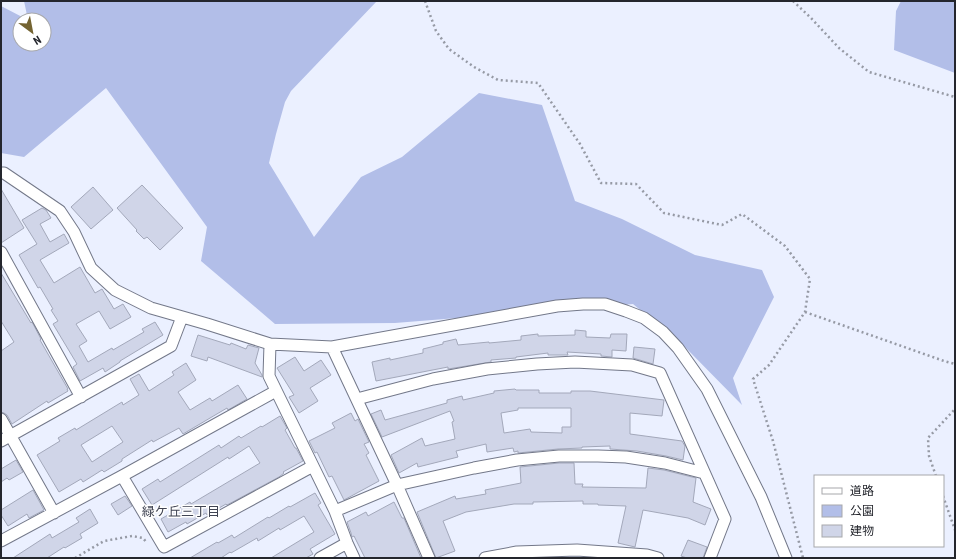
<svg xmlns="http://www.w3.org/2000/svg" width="956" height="559" font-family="'Roboto Condensed','Noto Sans JP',sans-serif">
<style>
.green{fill:#b2bee8}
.building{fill:#d0d5e8;stroke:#a3a8ba;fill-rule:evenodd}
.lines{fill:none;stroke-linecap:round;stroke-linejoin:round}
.minor-casing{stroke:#737889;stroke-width:13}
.path{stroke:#969aa5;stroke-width:2.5;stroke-dasharray:2 3;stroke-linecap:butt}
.minor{stroke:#fff;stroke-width:11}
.labels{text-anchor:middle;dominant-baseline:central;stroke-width:3;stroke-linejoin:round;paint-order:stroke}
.neighbourhood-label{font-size:13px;fill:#404453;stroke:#fff}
</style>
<rect width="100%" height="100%" fill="#ebf0ff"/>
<!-- green -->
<path class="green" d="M 24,1 L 377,1 L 291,91 L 285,102 L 276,134 L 269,163 L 314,237 L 361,177 L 402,157 L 479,93 L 542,105 L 575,201 L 622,219 L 695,255 L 762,270 L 774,297 L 733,378 L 742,405 L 684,346 L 633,304 L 395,323 L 275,324 L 201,261 L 207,227 L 106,88 L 24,157 L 1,153 L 1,6 L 28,20 L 20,20 L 20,44 L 44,44 L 44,20 L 28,20 Z
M 901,1 L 955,1 L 955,73 L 894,50 L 896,11 Z"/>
<!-- building -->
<path class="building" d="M 142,185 L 183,228 L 160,250 L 147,237 L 144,239 L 136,231 L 137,230 L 117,208 Z
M 93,187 L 113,210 L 91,229 L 71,207 Z
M 1,189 L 24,228 L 1,243 Z
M 42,208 L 46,210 L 51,218 L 40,224 L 50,242 L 64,234 L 69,243 L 40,260 L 54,283 L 80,267 L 95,293 L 102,289 L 114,309 L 123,304 L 131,317 L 110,329 L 99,311 L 76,324 L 87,341 L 79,346 L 88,362 L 112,348 L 113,350 L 144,332 L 142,329 L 155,322 L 163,335 L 120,361 L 120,362 L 105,372 L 103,368 L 80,381 L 73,367 L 77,364 L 53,324 L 58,321 L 51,310 L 53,309 L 40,287 L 38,288 L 19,255 L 37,244 L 22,220 Z
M 1,273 L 31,323 L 32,322 L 41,339 L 40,340 L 68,389 L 67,389 L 68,391 L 48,403 L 47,401 L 12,424 L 7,415 L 4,413 L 1,412 L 1,351 L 14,342 L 1,321 Z
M 575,330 L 586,331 L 586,337 L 610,338 L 611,334 L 627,334 L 626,351 L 612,350 L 612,357 L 601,356 L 601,354 L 567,352 L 568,355 L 548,355 L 548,353 L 516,357 L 516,358 L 491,360 L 491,362 L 448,369 L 448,367 L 376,381 L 372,362 L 390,358 L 390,360 L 423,353 L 423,349 L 443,344 L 443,342 L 456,339 L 458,345 L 489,342 L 489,343 L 521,340 L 521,336 L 538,334 L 538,336 L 575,335 Z
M 198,335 L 230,345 L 231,343 L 246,349 L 248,345 L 259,348 L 255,363 L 262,375 L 262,377 L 208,357 L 207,361 L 191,356 Z
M 634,347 L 655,349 L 653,364 L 633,358 Z
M 295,357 L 304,371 L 321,360 L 331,375 L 310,388 L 318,401 L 299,413 L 289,397 L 294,395 L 277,368 Z
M 186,363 L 196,380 L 178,392 L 190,410 L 210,398 L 212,401 L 238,385 L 247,399 L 228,410 L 227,408 L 183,434 L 179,428 L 153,442 L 152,440 L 122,459 L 122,461 L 104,472 L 102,470 L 83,482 L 81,479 L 59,492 L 37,455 L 60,441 L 58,438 L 75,428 L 76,430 L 122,402 L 123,405 L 139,395 L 130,379 L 139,374 L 149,391 L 174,375 L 172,372 ZM 112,426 L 123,442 L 92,462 L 81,445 Z
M 515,389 L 516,390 L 539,390 L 539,393 L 571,393 L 571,391 L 590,391 L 664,400 L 662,416 L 630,413 L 630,434 L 682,441 L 685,446 L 683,460 L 666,456 L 637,451 L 610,449 L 610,446 L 582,447 L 582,448 L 558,449 L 518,453 L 518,451 L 514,452 L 513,448 L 487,452 L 486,444 L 456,451 L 458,457 L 418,467 L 417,463 L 399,473 L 391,455 L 422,438 L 425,446 L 455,439 L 452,422 L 454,421 L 450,411 L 382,437 L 371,414 L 381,410 L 385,420 L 447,403 L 447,400 L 462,396 L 463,400 L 494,393 L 494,391 ZM 518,408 L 571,408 L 571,427 L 562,427 L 562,433 L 531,432 L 530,429 L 504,433 L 501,413 L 518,410 Z
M 351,413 L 355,421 L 358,419 L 369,442 L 364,444 L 369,453 L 366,455 L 379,481 L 344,500 L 332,476 L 329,477 L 317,452 L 315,453 L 309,441 L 335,428 L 332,423 Z
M 280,416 L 287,428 L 285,430 L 295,448 L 296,448 L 303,461 L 283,472 L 284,473 L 279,477 L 227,505 L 226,504 L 207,515 L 206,513 L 187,524 L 186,522 L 168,532 L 161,519 L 190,502 L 191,504 L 260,463 L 249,446 L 229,459 L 228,457 L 152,505 L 142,489 L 158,479 L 160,482 L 219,445 L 221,448 L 239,436 L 241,438 L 261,426 L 262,427 Z
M 16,460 L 23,472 L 9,480 L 7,478 L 1,482 L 1,469 Z
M 559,463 L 574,463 L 575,484 L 583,484 L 582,487 L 646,488 L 648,468 L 664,470 L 696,478 L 693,502 L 711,509 L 705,525 L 688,518 L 643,510 L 635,547 L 618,543 L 626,506 L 598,505 L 598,504 L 583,504 L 583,501 L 533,502 L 533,504 L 514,504 L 466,512 L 443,521 L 455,551 L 436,558 L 417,512 L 455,496 L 456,499 L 486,494 L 485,490 L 521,483 L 520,467 Z
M 33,490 L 44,510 L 29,518 L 27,514 L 8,526 L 1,515 L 1,510 Z
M 315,493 L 321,503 L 318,505 L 335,534 L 310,549 L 313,554 L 306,558 L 271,558 L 314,532 L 304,516 L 280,530 L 279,528 L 258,541 L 257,538 L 231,553 L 230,552 L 221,558 L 190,558 L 217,542 L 218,543 L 232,535 L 234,538 L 268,517 L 269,518 L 289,506 L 290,507 Z
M 125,496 L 132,506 L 118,515 L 111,504 Z
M 394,502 L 402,518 L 404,518 L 421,558 L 365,558 L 354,536 L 352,537 L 351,533 L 347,522 L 366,512 L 368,516 Z
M 90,509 L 98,523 L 80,534 L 82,538 L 65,548 L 64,547 L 47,558 L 13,558 L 50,534 L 52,538 L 79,522 L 76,518 Z
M 688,540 L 707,547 L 703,558 L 687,558 L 681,556 Z"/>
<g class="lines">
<!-- minor casing -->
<g class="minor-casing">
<path id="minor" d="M 1,173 L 4,173 L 60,211 L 74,232 L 91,268 L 115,290 L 151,308 L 207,324 L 270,344 L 332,347 L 557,306 L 583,304 L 605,304 L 626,311 L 644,318 L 663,332 L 678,348 L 707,389 L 761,497 L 786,558
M 1,252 L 81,397
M 270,344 L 269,376 L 335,511 L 347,543 L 354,558
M 332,347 L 397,485 L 429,558
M 357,399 L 433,379 L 487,369 L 537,364 L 575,362 L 632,365 L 660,373 L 725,519 L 710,558
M 1,419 L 54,513
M 1,441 L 171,346 L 182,317
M 122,476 L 164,547 L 313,466
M 335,511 L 397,485 L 474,468 L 517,460 L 559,456 L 598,456 L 626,457 L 665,463 L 704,473
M 1,541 L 122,476 L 276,391
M 320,558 L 347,543
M 485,558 L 517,552 L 577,550 L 647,555 L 658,558"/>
</g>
<!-- path -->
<path class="path" d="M 425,1 L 436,31 L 449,49 L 474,67 L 498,80 L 538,83 L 580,144 L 601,183 L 636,184 L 664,213 L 722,225 L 742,214 L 785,246 L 810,279 L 805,312 L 769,365 L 753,379 L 773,441 L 803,558
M 793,1 L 811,18 L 839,48 L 869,72 L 955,97
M 805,312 L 944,361 L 955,364
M 936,476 L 929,456 L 928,438 L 955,409
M 943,496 L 955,530
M 75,558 L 104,541 L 132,536 L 143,538 L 147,543"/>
<!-- minor -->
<use href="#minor" class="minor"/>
</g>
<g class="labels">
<!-- neighbourhood labels -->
<g class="neighbourhood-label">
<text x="181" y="511">緑ケ丘三丁目</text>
</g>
</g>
<!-- border -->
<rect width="956" height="559" fill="none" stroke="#24262d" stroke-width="4"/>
<!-- legend -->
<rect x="814" y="475" width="130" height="72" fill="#ffffff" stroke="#a7a8ab"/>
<rect x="822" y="488" width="20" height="6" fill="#ffffff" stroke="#a7a8ab"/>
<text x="850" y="495" font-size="12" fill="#24262d">道路</text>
<rect x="822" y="505" width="20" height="12" fill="#b2bee8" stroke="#a7a8ab"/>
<text x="850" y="515" font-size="12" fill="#24262d">公園</text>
<rect x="822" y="525" width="20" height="12" fill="#d0d5e8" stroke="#a7a8ab"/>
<text x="850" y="535" font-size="12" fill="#24262d">建物</text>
<!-- north arrow -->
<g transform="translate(32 32) rotate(148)"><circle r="19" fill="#ffffff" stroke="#a7a8ab"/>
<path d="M0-3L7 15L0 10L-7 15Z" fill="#746432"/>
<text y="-6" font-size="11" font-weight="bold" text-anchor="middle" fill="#24262d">N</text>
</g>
</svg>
